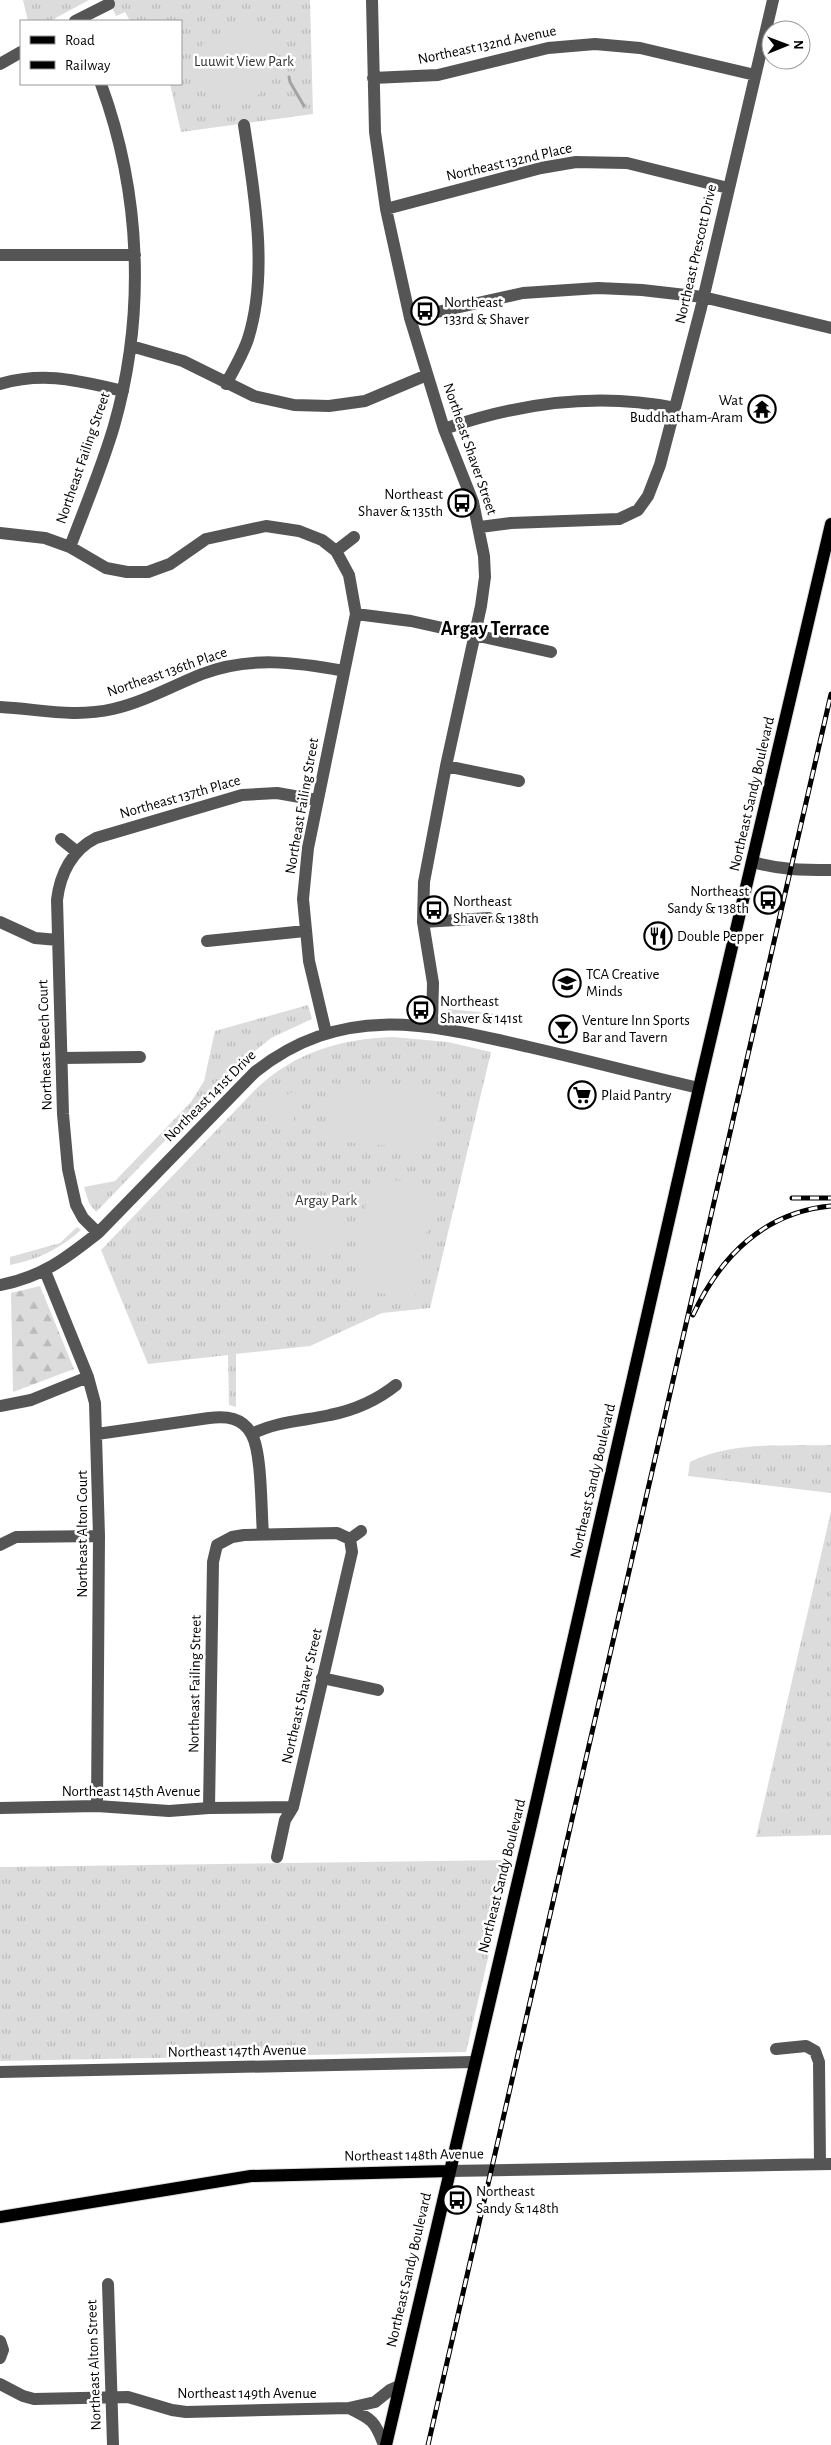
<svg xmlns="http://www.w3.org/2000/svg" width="831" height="2445" font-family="'Alegreya Sans',sans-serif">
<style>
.grass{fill:url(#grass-tufts)}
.forest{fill:url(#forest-firs)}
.garden{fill:#dcdcdc}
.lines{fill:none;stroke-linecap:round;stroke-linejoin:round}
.stream{stroke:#a3a3a3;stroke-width:3}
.major-casing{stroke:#dbdbdb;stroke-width:14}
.minor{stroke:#555;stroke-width:12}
.major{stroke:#000;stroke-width:12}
.rail-casing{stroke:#000;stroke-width:5}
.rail{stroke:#fff;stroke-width:3;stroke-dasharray:9;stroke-linecap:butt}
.labels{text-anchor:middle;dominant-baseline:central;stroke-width:5;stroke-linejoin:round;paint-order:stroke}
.street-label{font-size:15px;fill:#000;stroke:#fff}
.park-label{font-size:15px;fill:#333;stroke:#fff}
.poi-label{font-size:15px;fill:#000;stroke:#fff;text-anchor:start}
.district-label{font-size:20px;font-weight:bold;fill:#000;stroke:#fff}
</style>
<defs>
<pattern id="grass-tufts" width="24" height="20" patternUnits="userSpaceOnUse" patternTransform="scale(1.25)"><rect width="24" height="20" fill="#dcdcdc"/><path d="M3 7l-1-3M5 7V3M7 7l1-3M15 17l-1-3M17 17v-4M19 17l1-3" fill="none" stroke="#bbb"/></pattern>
<pattern id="forest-firs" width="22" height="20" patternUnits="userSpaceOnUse" patternTransform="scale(1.25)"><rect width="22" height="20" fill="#dcdcdc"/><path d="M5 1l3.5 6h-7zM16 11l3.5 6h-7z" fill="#bbb"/></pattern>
</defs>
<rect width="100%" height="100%" fill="#fff"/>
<!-- grass -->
<path class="grass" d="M 23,0 L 89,0 L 50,21 L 28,21 Z
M 109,0 L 310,0 L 313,114 L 181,132 L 170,84 L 181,84 L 181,21 L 130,21 L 125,12 L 116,16 Z
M 308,1005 L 312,1019 L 271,1038 L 240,1063 L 96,1212 L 89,1203 L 84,1187 L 115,1181 L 191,1102 L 204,1081 L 215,1031 Z
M 448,1009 L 498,1014 L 499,1025 L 448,1014 Z
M 393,1037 L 448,1042 L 491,1052 L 430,1308 L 382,1313 L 310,1346 L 236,1354 L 236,1407 L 229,1405 L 228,1355 L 148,1364 L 101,1250 L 257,1088 C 296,1052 340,1039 393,1037 Z
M 77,1227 L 81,1230 C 60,1249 37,1260 10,1265 L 10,1257 L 60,1243 Z
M 831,1445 L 831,1493 L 688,1476 L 690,1462 C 731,1441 786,1446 831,1445 Z
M 831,1511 L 831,1835 L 756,1837 L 829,1520 Z
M 511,1860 L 466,2052 L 0,2061 L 0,1867 Z"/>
<!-- forest -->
<path class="forest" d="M 40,1286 L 74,1369 L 13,1392 L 11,1293 Z"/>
<!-- garden -->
<path class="garden" d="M 231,26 C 315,34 255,143 206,90 C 194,76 196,59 204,43 L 233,40 Z
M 329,1083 L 441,1094 L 436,1150 L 324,1140 Z
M 294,1091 L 301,1103 L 289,1110 L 295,1122 L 283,1128 L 270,1105 Z
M 371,1176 L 435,1187 L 414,1299 L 352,1288 Z
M 325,1199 C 381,1218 314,1279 301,1234 C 298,1224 297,1219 300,1208 Z"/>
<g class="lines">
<!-- stream -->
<path class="stream" d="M 289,77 L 290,82 L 304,106"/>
<!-- major casing -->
<g class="major-casing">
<path id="major" d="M 0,2217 L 251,2176 L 449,2171
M 386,2445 L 531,1825 L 699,1088 L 831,524"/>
</g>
<!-- minor -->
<path class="minor" d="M 372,0 L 375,132 L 386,209 L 410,318 L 444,429 L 473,502 L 484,556 L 485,577 L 481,606 L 446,766 L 424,882 L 423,922 L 433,983 L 432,1027
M 75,21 L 109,4
M 0,64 L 21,52
M 373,78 L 438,75 L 548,48 L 595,44 L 640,48 L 755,75
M 386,209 L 541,168 L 576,162 L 627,163 L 728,188
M 0,255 L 135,255
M 410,318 L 523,293 L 598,288 L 642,290 L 703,297 L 831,328
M 131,346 L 183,361 L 254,396 L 294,405 L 329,406 L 365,401 L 427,375
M 0,384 C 46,371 78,381 123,391
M 226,384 C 234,369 243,354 248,339 C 269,273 254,192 244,125
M 444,429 C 519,403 597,392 675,408
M 480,527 L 511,523 L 619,519 L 638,510 L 648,496 L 660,465 L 701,308 L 773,0
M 0,533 L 45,538 L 70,547 L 106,568 L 127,572 L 148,572 L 170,564 L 206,539 L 266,526 L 299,531 L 322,540 L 336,551 L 349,575 L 356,614 L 308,848 L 303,899 L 309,961 L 326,1033
M 70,547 C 85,507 102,467 114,426 C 146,314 141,193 101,84
M 336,551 L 354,537
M 356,614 L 411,621 L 551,652
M 0,707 C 39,709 74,718 113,709 C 144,702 172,686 202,674 C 249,656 296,662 344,671
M 446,766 L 519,781
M 61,839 L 77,852
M 753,862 C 779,870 804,870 831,870
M 0,922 L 35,938 L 58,940
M 423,922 L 489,918
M 207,941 L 305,931
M 62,1058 L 140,1057
M 98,1233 L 83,1218 L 76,1205 L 68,1169 L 63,1114 L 57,900 C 60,874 72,850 96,838 L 242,795 L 277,793 L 317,800
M 45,1271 L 88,1377 L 95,1403 L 99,1536 L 97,1806
M 0,1285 C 42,1277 65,1259 98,1233 L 255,1072 C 343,1002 429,1024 529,1047 C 586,1060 642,1075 699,1088
M 0,1406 L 31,1400 L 88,1377
M 97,1434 L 209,1418 C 226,1416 243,1417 252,1435 C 262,1454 261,1510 263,1534
M 252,1434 C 277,1421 304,1421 330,1415 C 355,1410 376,1401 396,1385
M 350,1539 L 361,1531
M 0,1545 L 16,1537 L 99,1536
M 322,1678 L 378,1690
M 0,1808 L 97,1806 L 169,1811 L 209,1808 L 293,1807
M 209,1808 L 213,1562 L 217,1545 L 232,1537 L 244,1535 L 337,1533 L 350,1539
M 277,1857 L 285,1820 L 293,1807 L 352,1552 L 350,1539
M 776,2049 L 806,2046 L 815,2051 L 819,2062 L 820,2164
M 0,2072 L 474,2062
M 449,2171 L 831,2164
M 108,2284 L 113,2445
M 0,2341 L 3,2350 L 0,2358
M 0,2384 L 23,2396 L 34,2399 L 128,2397 L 172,2410 L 186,2412 L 349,2408 L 375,2402 L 390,2390 L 399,2386
M 349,2408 C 372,2419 375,2421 384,2445"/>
<!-- major -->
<use href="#major" class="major"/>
<!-- rail casing -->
<g class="rail-casing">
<path id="rail" d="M 792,1198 L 831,1198
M 693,1315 C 720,1257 764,1212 831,1206
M 428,2445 L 831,694"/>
</g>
<!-- rail -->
<use href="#rail" class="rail"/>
</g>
<!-- icons -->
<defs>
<g id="bus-ring" transform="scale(1.4375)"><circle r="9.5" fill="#fff" stroke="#000" stroke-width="1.5"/><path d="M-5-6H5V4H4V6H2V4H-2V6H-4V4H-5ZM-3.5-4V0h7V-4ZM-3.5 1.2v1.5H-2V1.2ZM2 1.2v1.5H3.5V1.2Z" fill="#000"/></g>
<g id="temple-ring" transform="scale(1.4375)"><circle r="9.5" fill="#fff" stroke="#000" stroke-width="1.5"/><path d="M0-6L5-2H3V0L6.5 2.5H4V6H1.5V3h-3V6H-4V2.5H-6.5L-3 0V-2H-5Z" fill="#000"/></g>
<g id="restaurant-ring" transform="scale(1.4375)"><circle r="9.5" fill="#fff" stroke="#000" stroke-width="1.5"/><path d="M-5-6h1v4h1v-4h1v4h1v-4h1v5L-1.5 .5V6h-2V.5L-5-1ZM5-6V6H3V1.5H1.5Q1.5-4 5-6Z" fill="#000"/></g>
<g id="school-ring" transform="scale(1.4375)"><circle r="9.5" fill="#fff" stroke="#000" stroke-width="1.5"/><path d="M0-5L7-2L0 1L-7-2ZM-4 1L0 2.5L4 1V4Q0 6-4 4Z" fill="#000"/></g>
<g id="bar-ring" transform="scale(1.4375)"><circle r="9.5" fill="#fff" stroke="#000" stroke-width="1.5"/><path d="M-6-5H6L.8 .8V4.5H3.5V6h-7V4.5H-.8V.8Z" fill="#000"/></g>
<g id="supermarket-ring" transform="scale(1.4375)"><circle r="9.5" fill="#fff" stroke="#000" stroke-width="1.5"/><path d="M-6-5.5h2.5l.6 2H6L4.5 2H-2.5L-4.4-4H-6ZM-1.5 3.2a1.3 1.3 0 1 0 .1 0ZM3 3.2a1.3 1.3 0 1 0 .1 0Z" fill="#000"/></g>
</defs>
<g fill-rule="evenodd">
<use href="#bus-ring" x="425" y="311"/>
<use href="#temple-ring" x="762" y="409"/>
<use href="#bus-ring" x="462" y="503"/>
<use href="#bus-ring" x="768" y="900"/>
<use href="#bus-ring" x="434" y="910"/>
<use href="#restaurant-ring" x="658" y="936"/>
<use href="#school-ring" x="567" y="983"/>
<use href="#bus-ring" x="421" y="1010"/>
<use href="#bar-ring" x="563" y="1029"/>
<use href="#supermarket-ring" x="582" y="1095"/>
<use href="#bus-ring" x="457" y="2200"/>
</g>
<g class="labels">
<!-- street labels -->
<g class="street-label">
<text transform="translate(487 45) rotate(-12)">Northeast 132nd Avenue</text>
<text transform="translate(509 162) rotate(-13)">Northeast 132nd Place</text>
<text transform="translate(696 254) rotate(-77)">Northeast Prescott Drive</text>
<text transform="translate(470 449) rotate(71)">Northeast Shaver Street</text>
<text transform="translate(83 458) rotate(-71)">Northeast Failing Street</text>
<text transform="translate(167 672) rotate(-19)">Northeast 136th Place</text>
<text transform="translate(752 794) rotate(-77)">Northeast Sandy Boulevard</text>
<text transform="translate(180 797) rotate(-16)">Northeast 137th Place</text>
<text transform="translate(302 806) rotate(-80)">Northeast Failing Street</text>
<text transform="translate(45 1045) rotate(-92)">Northeast Beech Court</text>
<text transform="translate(210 1096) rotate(-45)">Northeast 141st Drive</text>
<text transform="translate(593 1481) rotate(-77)">Northeast Sandy Boulevard</text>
<text transform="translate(82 1534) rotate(-90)">Northeast Alton Court</text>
<text transform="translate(195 1684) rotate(-89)">Northeast Failing Street</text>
<text transform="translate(302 1696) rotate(-77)">Northeast Shaver Street</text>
<text x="131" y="1791">Northeast 145th Avenue</text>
<text transform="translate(502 1876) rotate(-76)">Northeast Sandy Boulevard</text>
<text transform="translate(237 2051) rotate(-1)">Northeast 147th Avenue</text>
<text transform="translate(414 2155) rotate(-1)">Northeast 148th Avenue</text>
<text transform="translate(409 2270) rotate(-77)">Northeast Sandy Boulevard</text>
<text transform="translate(94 2365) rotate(-92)">Northeast Alton Street</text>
<text x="247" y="2393">Northeast 149th Avenue</text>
</g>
<!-- park labels -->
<g class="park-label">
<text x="244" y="61">Luuwit View Park</text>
<text x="326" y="1200">Argay Park</text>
</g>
<!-- poi labels -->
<g class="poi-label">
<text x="444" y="302">Northeast<tspan x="444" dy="17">133rd &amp; Shaver</tspan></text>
<text x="743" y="400" text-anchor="end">Wat<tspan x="743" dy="17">Buddhatham-Aram</tspan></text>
<text x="443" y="494" text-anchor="end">Northeast<tspan x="443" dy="17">Shaver &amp; 135th</tspan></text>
<text x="749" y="891" text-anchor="end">Northeast<tspan x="749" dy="17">Sandy &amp; 138th</tspan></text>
<text x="453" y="901">Northeast<tspan x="453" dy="17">Shaver &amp; 138th</tspan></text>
<text x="677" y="936">Double Pepper</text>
<text x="586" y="974">TCA Creative<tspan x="586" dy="17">Minds</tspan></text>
<text x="440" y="1001">Northeast<tspan x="440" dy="17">Shaver &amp; 141st</tspan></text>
<text x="582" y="1020">Venture Inn Sports<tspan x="582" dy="17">Bar and Tavern</tspan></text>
<text x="601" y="1095">Plaid Pantry</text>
<text x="476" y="2191">Northeast<tspan x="476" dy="17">Sandy &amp; 148th</tspan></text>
</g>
<!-- district labels -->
<g class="district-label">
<text x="495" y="629">Argay Terrace</text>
</g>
</g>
<!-- legend -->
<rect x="20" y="20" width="162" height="65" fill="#ffffff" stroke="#999999"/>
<rect x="30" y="36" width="25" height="8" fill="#000000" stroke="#999999"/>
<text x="65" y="45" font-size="15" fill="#000000">Road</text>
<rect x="30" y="61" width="25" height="8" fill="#000000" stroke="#999999"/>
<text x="65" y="70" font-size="15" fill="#000000">Railway</text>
<!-- north arrow -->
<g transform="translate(786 45) rotate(89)"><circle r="24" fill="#ffffff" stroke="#999999"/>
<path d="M0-4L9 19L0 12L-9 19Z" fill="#000000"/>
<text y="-8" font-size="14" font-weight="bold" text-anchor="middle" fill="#000000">N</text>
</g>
</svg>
